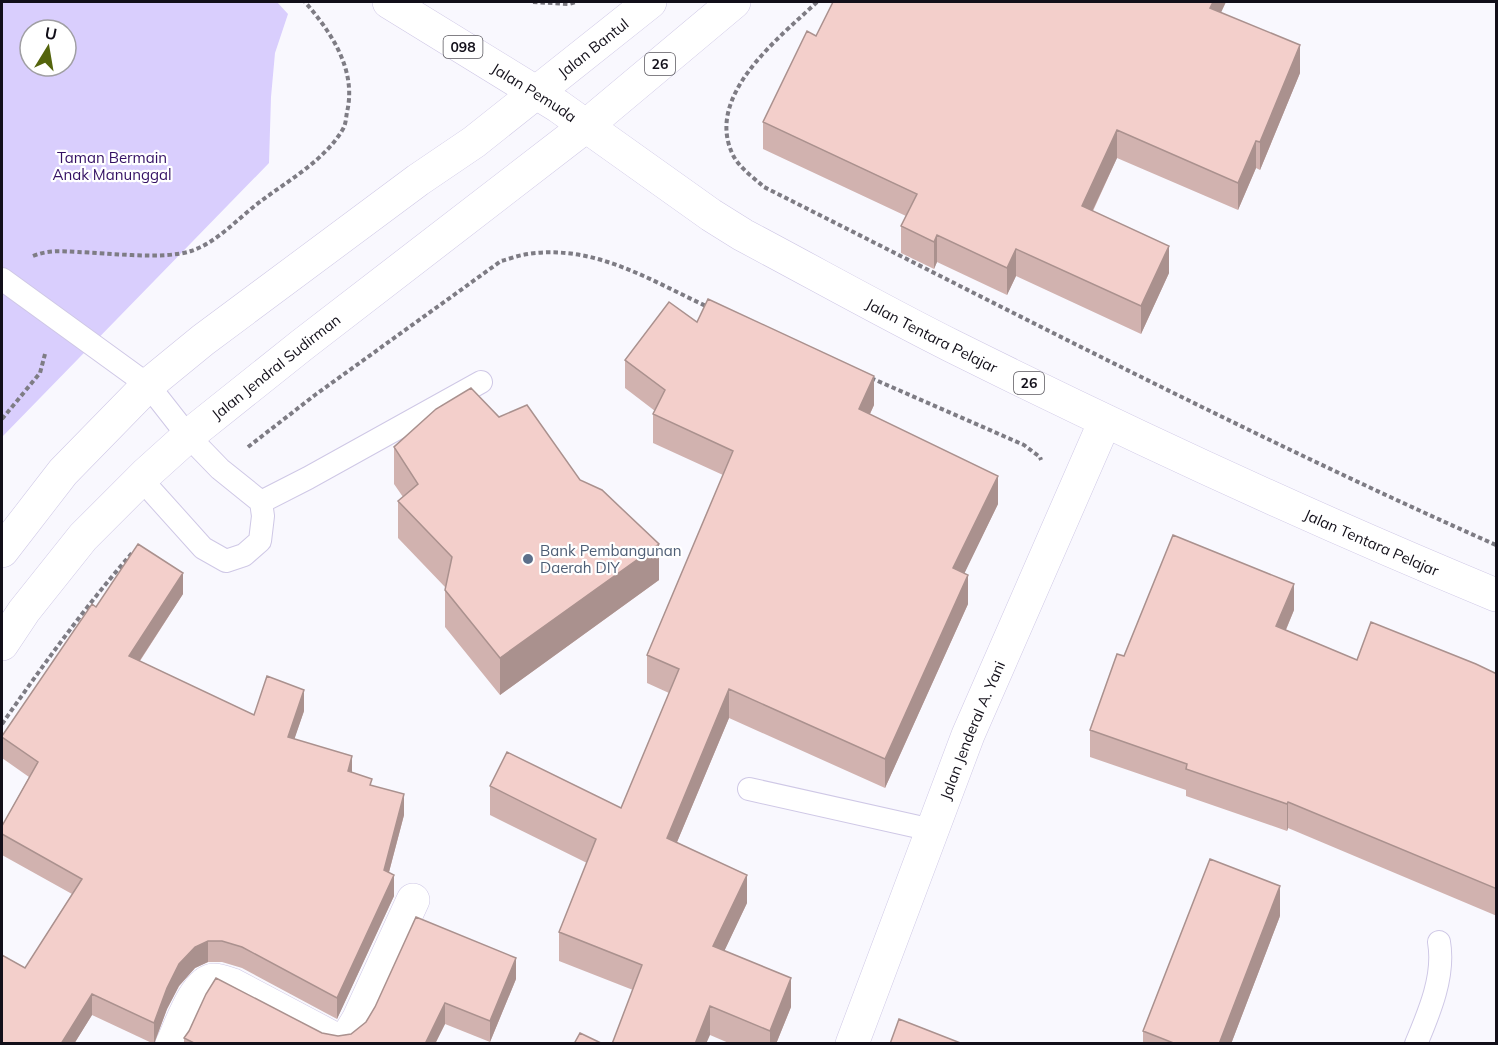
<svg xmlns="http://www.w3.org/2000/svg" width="1498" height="1045" font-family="Mulish,sans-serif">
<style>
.green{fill:#d9cefd;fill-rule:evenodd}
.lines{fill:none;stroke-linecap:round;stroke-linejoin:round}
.service-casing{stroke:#cfc8e6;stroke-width:24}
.minor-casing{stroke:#cfc8e6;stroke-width:34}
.tertiary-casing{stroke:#cfc8e6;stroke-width:34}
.primary-casing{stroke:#cfc8e6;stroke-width:34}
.path{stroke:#7e7c84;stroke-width:4;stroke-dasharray:4.5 3;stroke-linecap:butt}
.service{stroke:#fff;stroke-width:22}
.minor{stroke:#fff;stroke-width:33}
.tertiary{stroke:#fff;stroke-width:33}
.primary{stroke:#fff;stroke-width:33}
.wall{fill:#d1b2af}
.shaded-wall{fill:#aa918e}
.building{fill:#f3cfcb;stroke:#aa918e;stroke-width:1.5}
.service-dot{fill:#5c6f8a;stroke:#fff;stroke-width:2}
.labels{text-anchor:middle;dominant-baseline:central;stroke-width:4.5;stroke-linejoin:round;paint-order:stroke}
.shield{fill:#fff;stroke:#59575e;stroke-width:1.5}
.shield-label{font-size:14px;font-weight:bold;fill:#120f19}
.street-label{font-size:15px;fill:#120f19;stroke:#fff}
.park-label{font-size:15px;fill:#331063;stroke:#fff}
.service-label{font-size:15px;fill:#4e5e75;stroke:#fff;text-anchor:start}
</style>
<rect width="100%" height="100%" fill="#f9f8fe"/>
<!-- green -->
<path class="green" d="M 2,2 L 277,2 L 288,14 L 275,53 L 271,97 L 269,163 L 2,437 ZM 30,30 L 66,30 L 66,66 L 30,66 Z"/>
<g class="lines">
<!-- service casing -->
<g class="service-casing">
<path id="service" d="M 2,279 L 148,385 L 188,436 L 220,469 L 261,502 L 263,516 L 260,541 L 244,555 L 226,561 L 203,548 L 141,479
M 261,502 L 308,478 L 481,382
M 749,789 L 932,830
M 1416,1044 C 1429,1013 1445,976 1439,942"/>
</g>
<!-- minor casing -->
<g class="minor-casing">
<path id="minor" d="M 172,1044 C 180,1028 195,981 214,980 C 220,980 227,983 233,985 L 331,1037 L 341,1039 L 350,1033 L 358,1020 L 413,900"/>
</g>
<!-- tertiary casing -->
<g class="tertiary-casing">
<g id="tertiary">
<path id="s1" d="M 852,1044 L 968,735 L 1105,421"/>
</g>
</g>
<!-- primary casing -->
<g class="primary-casing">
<g id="primary">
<path id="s2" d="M 389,2 L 558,106 L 711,215 L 743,235 C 813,272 882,311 952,346 C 1131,435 1312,519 1496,595"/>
<path id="s3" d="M 2,551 L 63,472 L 148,385 L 203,340 L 418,180 L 474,142 L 650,2"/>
<path id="s4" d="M 2,644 L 24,611 L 83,537 L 147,473 L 188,436 L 302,345 L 586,126 L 734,2"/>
</g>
</g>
<!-- path -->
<path class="path" d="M 533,2 L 569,4 L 576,2
M 817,2 C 779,38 702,97 734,157 C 741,169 754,178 764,187 C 1007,309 1248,435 1496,545
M 33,256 C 48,250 61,251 78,252 C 108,253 164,260 191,251 C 218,242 238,218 261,201 C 289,180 325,160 343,129 C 346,124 346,117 347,112 C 357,70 331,32 305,2
M 871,378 L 1024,445 L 1040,457 L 1041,460
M 2,419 L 40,373 L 45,354
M 248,447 L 315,395 L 501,261 C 509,259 519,255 528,254 C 594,244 650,280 708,307
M 2,724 C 43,665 85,607 132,553"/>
<!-- service -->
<use href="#service" class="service"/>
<!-- minor -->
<use href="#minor" class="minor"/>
<!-- tertiary -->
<use href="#tertiary" class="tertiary"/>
<!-- primary -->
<use href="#primary" class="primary"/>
</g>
<!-- wall -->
<path class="wall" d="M 1221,13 L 1300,73 L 1260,170 L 1256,168 L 1238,210 L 1117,158 L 1093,211 L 1169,273 L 1141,334 L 1016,276 L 1007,295 L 937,262 L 934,269 L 901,253 L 901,226 L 906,216 L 763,149 L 763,122 L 816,36 Z
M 697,322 L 874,405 L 870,414 L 998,504 L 964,573 L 968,604 L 885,788 L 729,718 L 677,842 L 747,903 L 724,951 L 791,1007 L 776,1044 L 731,1044 L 710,1035 L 633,990 L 559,961 L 559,932 L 587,863 L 490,815 L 490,786 L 621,808 L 669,693 L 647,683 L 647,655 L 723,475 L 653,443 L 653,414 L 655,411 L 625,388 L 625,360 Z
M 499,417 L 580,480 L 659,580 L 500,695 L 445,627 L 445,587 L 398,538 L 398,501 L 403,497 L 394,484 L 394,447 Z
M 183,594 L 140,661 L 254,715 L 304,711 L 294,739 L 372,786 L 404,815 L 389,872 L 394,896 L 337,1019 L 242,968 L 222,962 L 208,962 L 195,968 L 179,986 L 167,1009 L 154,1044 L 92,1015 L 74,1044 L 2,1044 L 25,968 L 72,894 L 2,855 L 2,826 L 29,777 L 2,758 L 2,736 L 96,607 Z
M 1294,610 L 1286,630 L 1357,660 L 1497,674 L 1497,916 L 1288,828 L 1287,831 L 1186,796 L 1186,790 L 1090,757 L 1090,730 L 1124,656 Z
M 1280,916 L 1231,1044 L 1143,1044 L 1143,1031 Z
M 516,979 L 490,1042 L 445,1024 L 435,1044 L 184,1044 L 184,1038 L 322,1033 L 338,1036 L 351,1034 Z"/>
<!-- shaded-wall -->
<path class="shaded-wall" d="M 1213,2 L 1226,2 L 1210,36 L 1210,8 Z
M 1300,45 L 1300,73 L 1260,170 L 1260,142 Z
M 1117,130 L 1117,158 L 1082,233 L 1082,206 Z
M 1256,141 L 1256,168 L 1238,210 L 1238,183 Z
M 937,235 L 937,262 L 934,269 L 934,242 Z
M 1169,246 L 1169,273 L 1141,334 L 1141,306 Z
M 1016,249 L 1016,276 L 1007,295 L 1007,268 Z
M 874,376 L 874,405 L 859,437 L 859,409 Z
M 998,476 L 998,504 L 953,597 L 953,568 Z
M 659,544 L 659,580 L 500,695 L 500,658 Z
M 183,573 L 183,594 L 129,677 L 129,656 Z
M 968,575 L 968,604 L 885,788 L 885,759 Z
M 1294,584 L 1294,610 L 1276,653 L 1276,626 Z
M 729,689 L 729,718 L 667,866 L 667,838 Z
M 304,690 L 304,711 L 288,758 L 288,737 Z
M 352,756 L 352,777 L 348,771 Z
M 404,794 L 404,815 L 384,891 L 384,870 Z
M 1288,802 L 1288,828 L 1287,831 L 1287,804 Z
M 394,875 L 394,896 L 337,1019 L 337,998 Z
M 747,875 L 747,903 L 713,975 L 713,946 Z
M 1280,886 L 1280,916 L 1231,1044 L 1219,1044 Z
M 208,941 L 208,962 L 195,968 L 179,986 L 167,1009 L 154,1044 L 154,1023 L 167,988 L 179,964 L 195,947 Z
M 516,958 L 516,979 L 490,1042 L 490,1021 Z
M 791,978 L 791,1007 L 776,1044 L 770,1044 L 770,1031 Z
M 92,994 L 92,1015 L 74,1044 L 61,1044 Z
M 445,1003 L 445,1024 L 435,1044 L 425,1044 Z
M 710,1006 L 710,1035 L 706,1044 L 695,1044 Z"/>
<!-- building -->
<path class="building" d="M 833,2 L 1213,2 L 1210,8 L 1300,45 L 1260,142 L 1256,141 L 1238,183 L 1117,130 L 1082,206 L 1169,246 L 1141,306 L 1016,249 L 1007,268 L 937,235 L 934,242 L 901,226 L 917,194 L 763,122 L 807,31 L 816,36 Z
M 708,299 L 874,376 L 859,409 L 998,476 L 953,568 L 968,575 L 885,759 L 729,689 L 667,838 L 747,875 L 713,946 L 791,978 L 770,1031 L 710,1006 L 695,1044 L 612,1044 L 642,965 L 559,932 L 596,839 L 490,786 L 507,752 L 621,808 L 679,669 L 647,655 L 733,451 L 653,414 L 665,390 L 625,360 L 669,302 L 697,322 Z
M 471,388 L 499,417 L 527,405 L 580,480 L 602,490 L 659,544 L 500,658 L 445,590 L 452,557 L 398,501 L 418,484 L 394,447 L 436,409 Z
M 1173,535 L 1294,584 L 1276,626 L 1357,660 L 1371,622 L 1476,664 L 1497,674 L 1497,889 L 1288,802 L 1287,804 L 1186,769 L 1187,764 L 1090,730 L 1117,654 L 1124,656 Z
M 138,544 L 183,573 L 129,656 L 254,715 L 267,676 L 304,690 L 288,737 L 352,756 L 348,771 L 372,779 L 370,785 L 404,794 L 384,870 L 394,875 L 337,998 L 242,947 L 222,941 L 208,941 L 195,947 L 179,964 L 167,988 L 154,1023 L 92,994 L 61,1044 L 2,1044 L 2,955 L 25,968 L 82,879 L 2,834 L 2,826 L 38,762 L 2,737 L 2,736 L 92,604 L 96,607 Z
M 1210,859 L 1280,886 L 1219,1044 L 1176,1044 L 1143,1031 Z
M 416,917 L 516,958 L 490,1021 L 445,1003 L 425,1044 L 196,1044 L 184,1038 L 189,1031 L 206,994 L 216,978 L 322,1033 L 338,1036 L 351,1034 L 366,1022 L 375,1007 Z
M 899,1019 L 963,1044 L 890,1044 Z
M 580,1033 L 603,1044 L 574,1044 Z"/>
<!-- markers -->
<circle class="service-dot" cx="528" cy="559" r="6"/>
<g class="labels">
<!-- shield labels -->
<g class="shield">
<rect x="443.5" y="36" width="39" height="22" rx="4.5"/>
<rect x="645" y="53" width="30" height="22" rx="4.5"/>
<rect x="1014" y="372" width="30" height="22" rx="4.5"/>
</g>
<g class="shield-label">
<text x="463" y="47">098</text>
<text x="660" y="64">26</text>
<text x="1029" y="383">26</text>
</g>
<!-- street labels -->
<g class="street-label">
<text stroke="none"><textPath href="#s3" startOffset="780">Jalan Bantul</textPath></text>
<text stroke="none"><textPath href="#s2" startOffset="171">Jalan Pemuda</textPath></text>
<text stroke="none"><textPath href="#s2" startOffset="638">Jalan Tentara Pelajar</textPath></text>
<text stroke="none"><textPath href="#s4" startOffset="392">Jalan Jendral Sudirman</textPath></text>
<text stroke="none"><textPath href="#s2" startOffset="1124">Jalan Tentara Pelajar</textPath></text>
<text stroke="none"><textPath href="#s1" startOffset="336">Jalan Jenderal A. Yani</textPath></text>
</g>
<!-- park labels -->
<g class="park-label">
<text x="112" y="157">Taman Bermain<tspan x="112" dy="17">Anak Manunggal</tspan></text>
</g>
<!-- service labels -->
<g class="service-label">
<text x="540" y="550">Bank Pembangunan<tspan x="540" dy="17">Daerah DIY</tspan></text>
</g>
</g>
<!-- border -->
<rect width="1498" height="1045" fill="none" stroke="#120f19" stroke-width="6"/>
<!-- north arrow -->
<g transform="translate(48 48) rotate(11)"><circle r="28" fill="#ffffff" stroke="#a09fa3" stroke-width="1.5"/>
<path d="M0-4.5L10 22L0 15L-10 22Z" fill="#54640c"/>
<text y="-9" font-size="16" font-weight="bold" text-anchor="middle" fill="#120f19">U</text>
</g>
</svg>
